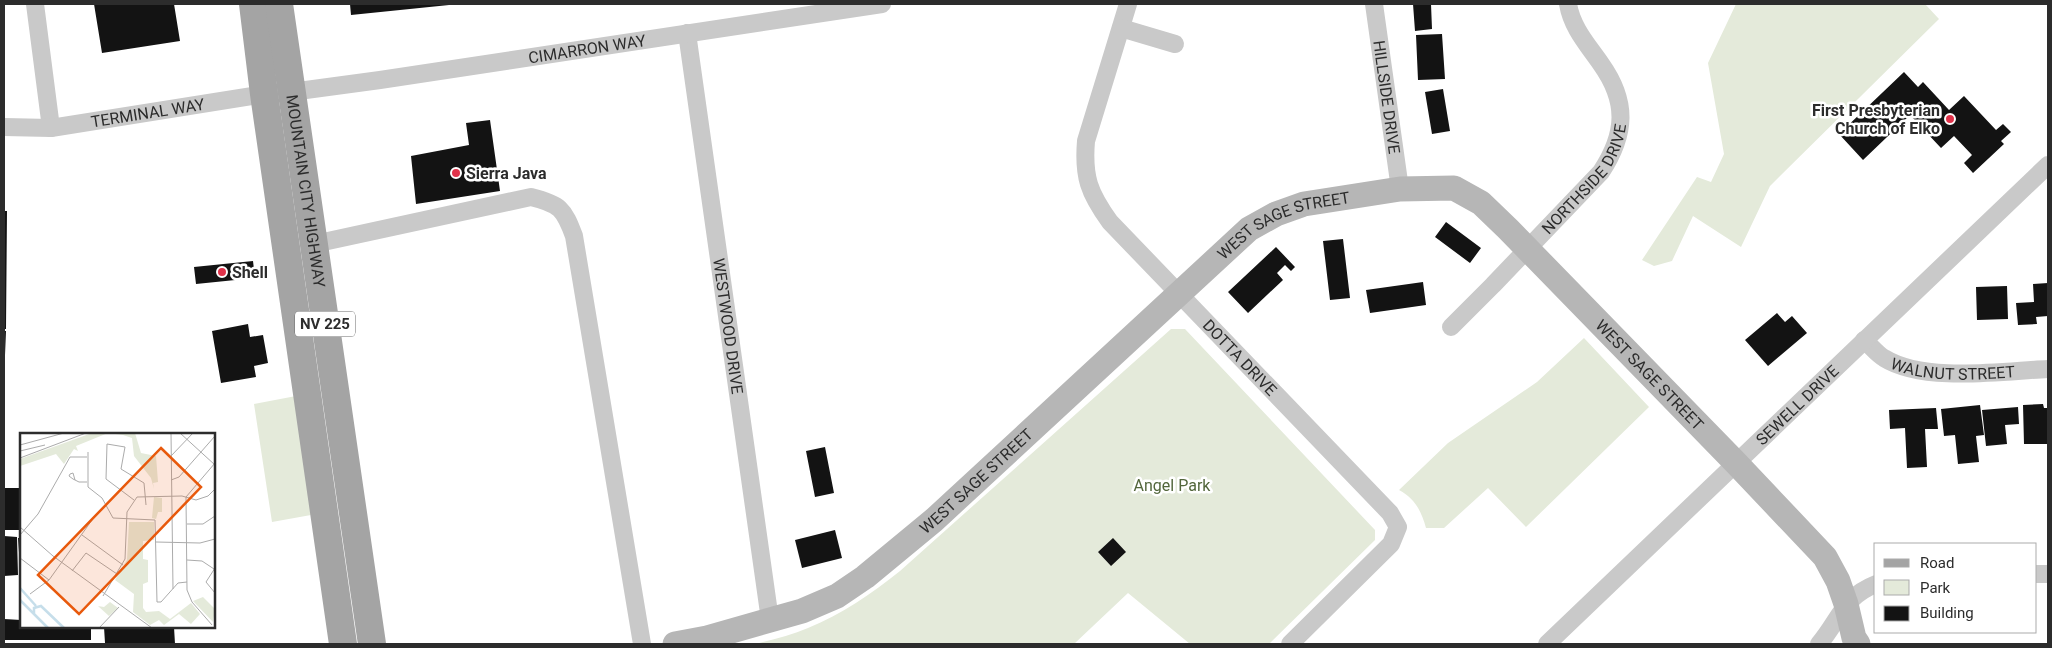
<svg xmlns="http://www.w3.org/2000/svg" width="2052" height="648" font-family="Roboto,sans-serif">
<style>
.green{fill:#e4eada}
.building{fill:#131313}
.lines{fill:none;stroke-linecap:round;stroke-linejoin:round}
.street{stroke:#c9c9c9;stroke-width:18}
.secondary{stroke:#b6b6b6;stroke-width:25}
.primary{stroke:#a4a4a4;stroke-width:28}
.poi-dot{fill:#e0324a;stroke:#fff;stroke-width:2}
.labels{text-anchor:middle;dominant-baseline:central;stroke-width:5;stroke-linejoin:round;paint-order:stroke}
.shield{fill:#fff;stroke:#6b6b6b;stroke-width:1}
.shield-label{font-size:15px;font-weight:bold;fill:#2c2c2c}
.street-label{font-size:16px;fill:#2c2c2c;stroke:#fff}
.poi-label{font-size:16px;font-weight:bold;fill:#2c2c2c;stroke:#fff;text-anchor:start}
.park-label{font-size:16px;fill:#52663b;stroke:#fff}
.inset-river{fill:none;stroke:#c6deea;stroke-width:2.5}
.inset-road{fill:none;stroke:#ababab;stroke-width:1}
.view{fill:#e8590c;fill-opacity:0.15;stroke:#e8590c;stroke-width:2.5}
.inset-edge{fill:none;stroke:#2c2c2c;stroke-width:2.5}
</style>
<rect width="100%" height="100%" fill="#fff"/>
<!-- green -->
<path class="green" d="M 1736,4 L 1925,4 L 1939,19 L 1770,186 L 1741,247 L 1693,216 L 1672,261 L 1654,266 L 1642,260 L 1697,177 L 1711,182 L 1724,154 L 1708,63 Z
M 1171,329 L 1185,329 L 1375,530 L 1375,540 L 1269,644 L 1190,644 L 1128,593 L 1074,644 L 756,644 C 774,639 792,635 808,628 C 842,614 871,594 900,571 Z
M 1584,338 L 1649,407 L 1526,527 L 1488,488 L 1444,528 L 1426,528 C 1421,510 1415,499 1399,490 L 1448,443 L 1537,382 Z
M 296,396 L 311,515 L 272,522 L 254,404 Z"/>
<!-- building -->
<path class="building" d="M 94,4 L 174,4 L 180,41 L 102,53 Z
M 350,4 L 449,4 L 449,5 L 351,15 Z
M 1413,4 L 1431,4 L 1432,29 L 1415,31 Z
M 1442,34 L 1445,79 L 1418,80 L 1416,35 Z
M 1904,72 L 1918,87 L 1923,82 L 1949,110 L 1964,96 L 1996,130 L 2003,124 L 2011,132 L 2001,141 L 2004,144 L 1973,173 L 1964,163 L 1972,155 L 1954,136 L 1941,148 L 1910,115 L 1863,160 L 1839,134 Z
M 1443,89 L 1450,131 L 1432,134 L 1425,92 Z
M 490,120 L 500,191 L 416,204 L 411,156 L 469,145 L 466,123 Z
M 4,211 L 7,211 L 6,329 L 4,329 Z
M 1446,222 L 1481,248 L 1470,263 L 1435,237 Z
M 1343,239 L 1350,298 L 1330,300 L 1323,241 Z
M 1276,247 L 1295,267 L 1291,271 L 1285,265 L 1277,273 L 1283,280 L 1248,313 L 1228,292 Z
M 253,261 L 255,278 L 196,284 L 194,267 Z
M 1423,282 L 1426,305 L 1370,313 L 1366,290 Z
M 2048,283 L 2048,316 L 2036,317 L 2037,324 L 2018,325 L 2016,303 L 2034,302 L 2033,284 Z
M 2007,286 L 2008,319 L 1977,320 L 1976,287 Z
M 1777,313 L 1785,322 L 1792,316 L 1807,333 L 1768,366 L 1745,340 Z
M 248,324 L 250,337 L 263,335 L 268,363 L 254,366 L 256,377 L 221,383 L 212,331 Z
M 4,331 L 6,331 L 5,355 L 4,355 Z
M 2043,404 L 2044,408 L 2048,408 L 2048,444 L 2024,444 L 2023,405 Z
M 1980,405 L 1984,435 L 1976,436 L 1979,462 L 1958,464 L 1955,435 L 1944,436 L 1941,409 Z
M 2018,407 L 2019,424 L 2005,425 L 2007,444 L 1986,446 L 1982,410 Z
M 1936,408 L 1938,429 L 1925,429 L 1927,467 L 1907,468 L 1905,428 L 1890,429 L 1889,410 Z
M 825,447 L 834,493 L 815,497 L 806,451 Z
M 4,488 L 20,488 L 21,530 L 4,530 Z
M 835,530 L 842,558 L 802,568 L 795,540 Z
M 4,536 L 17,537 L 18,575 L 4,576 Z
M 18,538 L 21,538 L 21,567 L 20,567 Z
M 1113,538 L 1126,552 L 1111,566 L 1098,552 Z
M 4,619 L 21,620 L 21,627 L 91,627 L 91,640 L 4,640 Z
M 104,627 L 174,627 L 175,644 L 105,643 Z"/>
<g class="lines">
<!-- street -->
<g class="street">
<path d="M 35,4 L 51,128"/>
<path id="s1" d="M 1128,4 L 1086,141 C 1083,177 1089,193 1110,222 L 1390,513 L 1398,527 L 1391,544 L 1290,644"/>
<path id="s2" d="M 1374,4 L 1400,189"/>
<path d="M 1121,28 L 1175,44"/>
<path id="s3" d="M 687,33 L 770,620"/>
<path id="s4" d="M 4,127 L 51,128 L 264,94 L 291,92 L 380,80 L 882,4"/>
<path d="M 314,244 L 531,197 C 560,204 564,209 574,236 L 642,644"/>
<path id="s5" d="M 1451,327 L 1493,285 L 1601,172 C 1626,134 1628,102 1601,64 C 1588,45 1572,28 1568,4"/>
<path id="s6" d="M 1864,340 C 1871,346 1877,354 1884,358 C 1924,383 2003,371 2048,369"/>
<path d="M 2036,574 L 2048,574"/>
<path id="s7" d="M 1547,644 L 2048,165"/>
<path d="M 1819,644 C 1840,619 1843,597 1876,584"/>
</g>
<!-- secondary -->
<path class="secondary" id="s8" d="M 675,644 L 707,638 L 802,611 L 837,596 L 865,577 L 934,520 L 1249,229 L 1276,214 L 1304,204 L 1400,189 L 1454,188 L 1481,203 L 1508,229 L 1736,463 L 1825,557 L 1838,581 L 1846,604 L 1854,638 L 1858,644"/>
<!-- primary -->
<g class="primary">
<path d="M 253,4 L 264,94 L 343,644"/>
<path id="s9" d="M 279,4 L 372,644"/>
</g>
</g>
<!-- markers -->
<g class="poi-dot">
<circle cx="1950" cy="119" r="5"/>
<circle cx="456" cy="173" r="5"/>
<circle cx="222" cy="272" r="5"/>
</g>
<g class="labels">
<!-- shield labels -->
<rect class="shield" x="295" y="311.5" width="60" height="25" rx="4"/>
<g class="shield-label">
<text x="325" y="324">NV 225</text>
</g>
<!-- street labels -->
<g class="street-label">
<text stroke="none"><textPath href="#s4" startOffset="589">CIMARRON WAY</textPath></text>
<text stroke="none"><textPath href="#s2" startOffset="94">HILLSIDE DRIVE</textPath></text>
<text stroke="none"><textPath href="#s4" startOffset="145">TERMINAL WAY</textPath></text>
<text stroke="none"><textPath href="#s5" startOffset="201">NORTHSIDE DRIVE</textPath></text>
<text stroke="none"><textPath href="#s9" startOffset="189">MOUNTAIN CITY HIGHWAY</textPath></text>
<text stroke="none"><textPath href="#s8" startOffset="755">WEST SAGE STREET</textPath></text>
<text stroke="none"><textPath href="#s3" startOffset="296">WESTWOOD DRIVE</textPath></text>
<text stroke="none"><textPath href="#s1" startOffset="418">DOTTA DRIVE</textPath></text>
<text stroke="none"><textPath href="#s6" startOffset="98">WALNUT STREET</textPath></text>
<text stroke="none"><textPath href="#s8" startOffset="1205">WEST SAGE STREET</textPath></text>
<text stroke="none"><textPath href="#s7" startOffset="346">SEWELL DRIVE</textPath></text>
<text stroke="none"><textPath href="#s8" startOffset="350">WEST SAGE STREET</textPath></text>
</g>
<!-- poi labels -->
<g class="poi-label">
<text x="1940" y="110" text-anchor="end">First Presbyterian<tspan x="1940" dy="18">Church of Elko</tspan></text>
<text x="466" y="173">Sierra Java</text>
<text x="232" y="272">Shell</text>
</g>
<!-- park labels -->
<g class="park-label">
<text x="1172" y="485">Angel Park</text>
</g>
</g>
<!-- overview -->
<g transform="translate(20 433)">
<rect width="195" height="195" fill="#fff"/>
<path d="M 72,0 L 115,0 L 121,20 L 136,23 L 138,49 L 133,50 L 134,56 L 131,45 L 114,23 L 112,5 L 103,2 L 88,0 L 56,13 L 58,18 L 54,16 L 44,31 L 36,21 L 0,33 L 0,26 ZM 134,64 L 142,65 L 142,79 L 138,79 L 136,86 L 132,85 ZM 109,89 L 134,89 L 134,107 L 123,108 L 123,126 L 128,127 L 128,149 L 123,151 L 123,175 L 126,179 L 139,178 L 150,186 L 171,170 L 180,181 L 171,191 L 159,181 L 144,192 L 139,187 L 130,192 L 113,179 L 114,161 L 95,147 L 107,127 ZM 183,164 L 195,176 L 193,189 L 173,168 ZM 90,169 L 98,175 L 89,183 L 78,173 L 84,174 Z" fill="#e4eada"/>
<path class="inset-river" d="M 0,155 L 16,173M 0,167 L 28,195M 14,181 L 14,175 L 21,173 L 44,195"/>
<path class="inset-road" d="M 151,0 L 153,156M 160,0 L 195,32M 0,12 L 44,0M 0,18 L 25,12M 68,19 L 68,54 L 82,65 L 93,85 L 135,87 L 137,169 L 141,169 L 158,150 L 167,149M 151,23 L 173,0M 0,25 L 66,0M 55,47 L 53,40 L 50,41 L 49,43 L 53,46 L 59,49 L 67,49M 151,47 L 159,44 L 195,3M 166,64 L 167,157 L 172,169 L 192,192M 166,64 L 195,30M 114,67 L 86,46 L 87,11 L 105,14 L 101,36 L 124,50 L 126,72M 167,91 L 183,91 L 195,83M 0,94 L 33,123 L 132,195M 0,102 L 18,81 L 50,24 L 67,24M 62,102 L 103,132M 136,109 L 180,110 L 195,106M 0,125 L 29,147M 167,127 L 182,128 L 194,136M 195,135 L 186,149 L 195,160M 52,138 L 66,120 L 97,141M 10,161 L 29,147 L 72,87M 83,163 L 105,126 L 107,79 L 117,64 L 162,63 L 176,67 L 188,63 L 195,56M 79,195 L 99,174"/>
<path class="view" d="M 141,15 L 181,54 L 59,181 L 18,142 Z"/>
<rect width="195" height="195" class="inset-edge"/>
</g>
<!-- border -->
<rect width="2052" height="648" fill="none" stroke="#2c2c2c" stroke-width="10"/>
<!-- legend -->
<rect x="1874" y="543" width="162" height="90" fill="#ffffff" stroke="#ababab"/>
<rect x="1884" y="559" width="25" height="8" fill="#a4a4a4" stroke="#ababab"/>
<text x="1920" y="568" font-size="15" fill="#2c2c2c">Road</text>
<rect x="1884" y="580" width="25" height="15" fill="#e4eada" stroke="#ababab"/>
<text x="1920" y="593" font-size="15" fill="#2c2c2c">Park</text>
<rect x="1884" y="606" width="25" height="15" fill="#131313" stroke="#ababab"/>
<text x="1920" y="618" font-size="15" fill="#2c2c2c">Building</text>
</svg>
